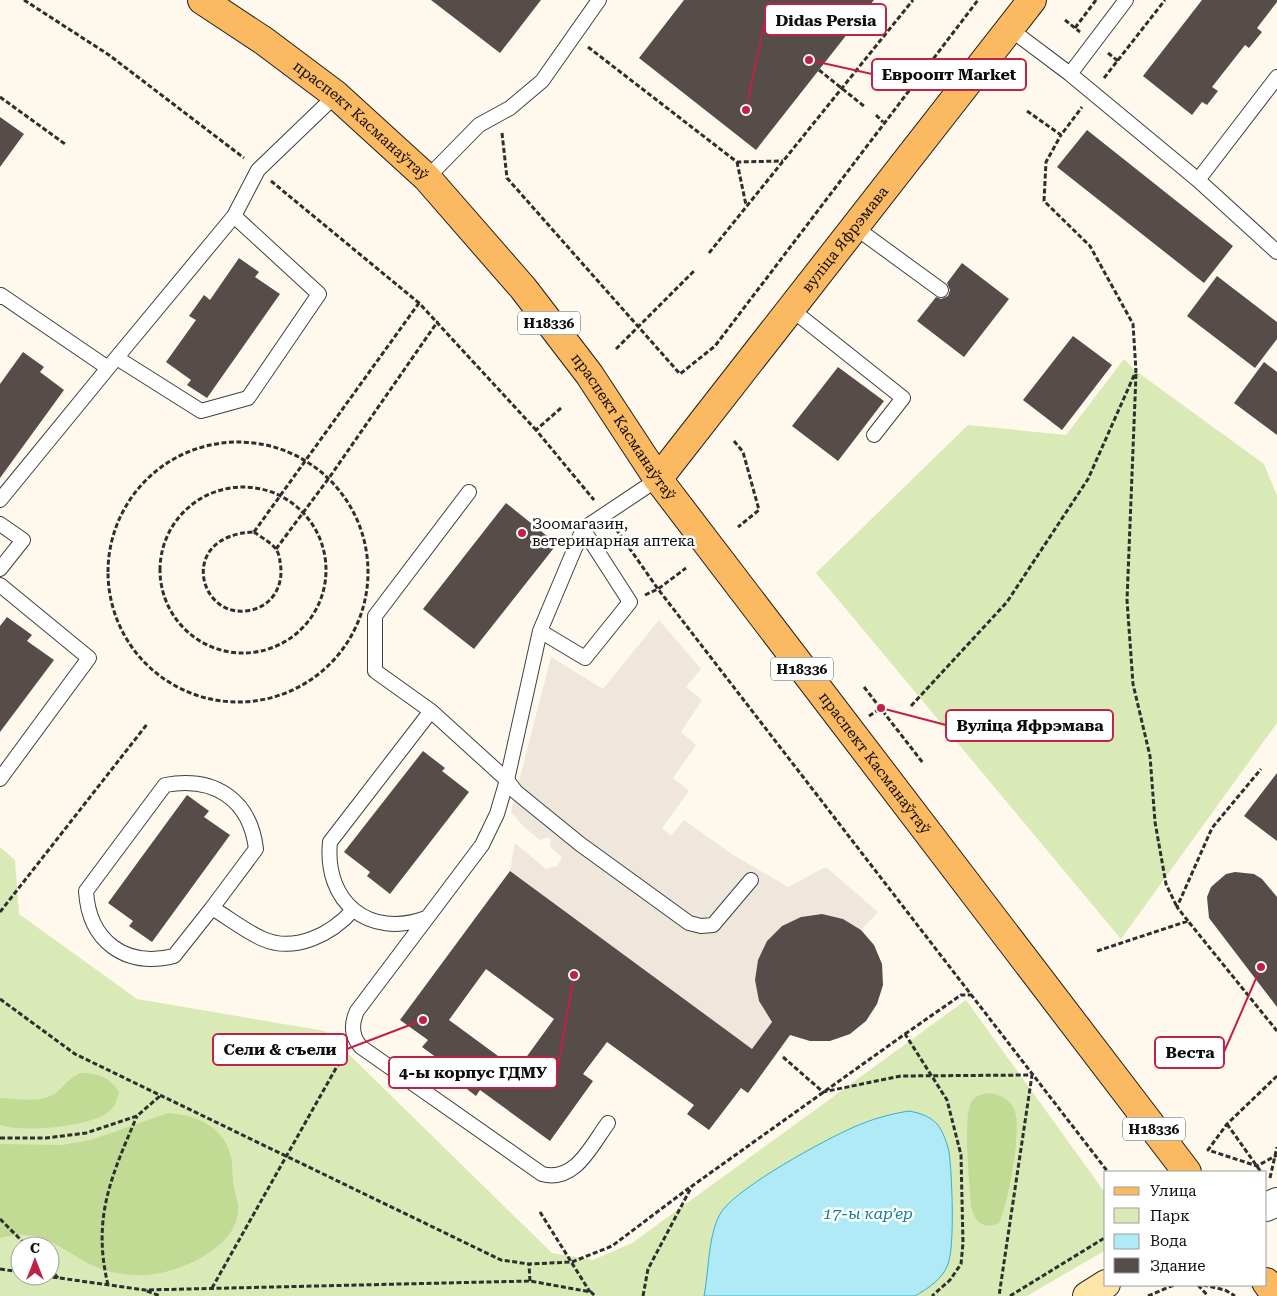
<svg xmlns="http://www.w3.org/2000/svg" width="1277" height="1296" font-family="'Roboto Serif',serif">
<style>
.green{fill:#daeab6;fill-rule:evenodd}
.forest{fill:#c1db95}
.plaza{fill:#efe6dc}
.water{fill:#b0eaf7;stroke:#36aed0}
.building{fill:#564c49;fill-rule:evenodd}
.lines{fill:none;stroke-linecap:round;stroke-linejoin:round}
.lane-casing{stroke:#404040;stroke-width:16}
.street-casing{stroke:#404040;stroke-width:30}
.secondary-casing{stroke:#2f2f2f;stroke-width:30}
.primary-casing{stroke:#1e1e1e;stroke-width:30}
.path{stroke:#2f2f2f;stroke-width:3;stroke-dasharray:5 2.5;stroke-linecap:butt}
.lane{stroke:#fff;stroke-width:14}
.street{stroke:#fff;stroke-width:28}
.secondary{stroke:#ffe5a8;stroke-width:28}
.primary{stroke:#fbb961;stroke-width:28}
.poi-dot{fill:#c02246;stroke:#fff;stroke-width:2}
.labels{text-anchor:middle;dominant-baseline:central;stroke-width:5;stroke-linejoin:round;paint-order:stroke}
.shield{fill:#fff;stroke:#565656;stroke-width:1}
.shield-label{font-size:14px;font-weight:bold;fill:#0d0d0d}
.street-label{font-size:15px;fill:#0d0d0d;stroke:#fff}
.poi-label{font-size:15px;fill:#0d0d0d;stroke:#fff;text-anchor:start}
.water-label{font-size:16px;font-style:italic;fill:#147da1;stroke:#fff}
.leader{fill:none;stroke:#c02246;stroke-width:2}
.callout-dot{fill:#c02246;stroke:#fff;stroke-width:2}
.callout{fill:#fff;stroke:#c02246;stroke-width:2}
.callout-label{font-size:16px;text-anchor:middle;font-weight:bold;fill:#0d0d0d}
</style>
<rect width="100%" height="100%" fill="#fff8ed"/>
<!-- green -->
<path class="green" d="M 1124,359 L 1136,371 L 1264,464 L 1277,496 L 1277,723 L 1121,939 L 816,573 L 968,425 L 1066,435 Z
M 0,847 L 15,860 L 19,914 L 137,999 L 325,1031 L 552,1253 L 593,1260 L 632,1243 L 966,1000 L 1106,1194 L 1106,1250 L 1027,1296 L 0,1296 ZM 20,1246 L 50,1246 L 50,1276 L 20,1276 Z"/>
<!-- forest -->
<path class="forest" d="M 81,1073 C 98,1073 110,1077 119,1092 C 117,1098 116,1105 111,1110 C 94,1127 23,1133 0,1125 L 0,1098 C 18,1098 37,1104 54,1094 C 65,1087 67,1078 81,1073 Z
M 989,1093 C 1000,1095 1009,1098 1014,1109 C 1023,1126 1008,1205 999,1223 C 983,1230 975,1222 971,1207 C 970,1187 962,1114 972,1101 C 976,1095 983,1094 989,1093 Z
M 168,1113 C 196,1115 224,1126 231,1157 C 233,1164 232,1172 233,1179 C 233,1188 237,1197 238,1205 C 241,1241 197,1263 169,1271 C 146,1278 116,1276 94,1266 C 60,1250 42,1226 0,1238 L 0,1144 L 62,1145 L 91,1140 Z"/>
<!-- plaza -->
<path class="plaza" d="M 659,620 L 701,669 L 686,687 L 702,700 L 681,732 L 696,745 L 673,778 L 689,791 L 662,828 L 671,836 L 684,820 L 733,855 L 788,887 L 826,867 L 878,912 L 861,930 L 843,919 L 822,914 L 801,917 L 782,926 L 767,941 L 758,960 L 755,980 L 759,1001 L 772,1022 L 752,1049 L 510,871 L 515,843 L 546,869 L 557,866 L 562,858 L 550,846 L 551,840 L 548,837 L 540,840 L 524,827 L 511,812 L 551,657 L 603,689 Z"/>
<!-- water -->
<path class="water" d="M 909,1111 C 919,1113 930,1116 937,1124 C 943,1131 947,1143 949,1152 C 952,1173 955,1246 948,1264 C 943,1279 927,1289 915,1296 L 704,1296 C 709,1271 708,1231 722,1211 C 740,1186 824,1140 854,1127 C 872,1119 890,1114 909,1111 Z"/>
<!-- building -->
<path class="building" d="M 431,0 L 541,0 L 500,53 Z
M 684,0 L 874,0 L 756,150 L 639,58 Z
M 1202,0 L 1277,0 L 1277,2 L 1257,28 L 1262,32 L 1249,48 L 1245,45 L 1212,87 L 1218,91 L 1207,105 L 1202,102 L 1192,115 L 1143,76 Z
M 0,117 L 24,134 L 0,167 Z
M 1087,130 L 1233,246 L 1204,283 L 1057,167 Z
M 239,258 L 259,272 L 255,277 L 280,294 L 207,398 L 187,385 L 191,380 L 166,362 L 196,320 L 189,316 L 204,295 L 210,300 Z
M 962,263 L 1009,299 L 964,357 L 917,321 L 936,297 L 941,299 L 948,296 L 950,290 L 947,283 Z
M 1217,276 L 1277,322 L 1277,339 L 1255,368 L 1187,316 Z
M 1073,336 L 1112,365 L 1062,430 L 1023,400 Z
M 23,352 L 44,367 L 40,372 L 64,390 L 0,478 L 0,384 Z
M 1264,362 L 1277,372 L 1277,435 L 1234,403 Z
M 838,367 L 884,401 L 838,461 L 792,426 Z
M 506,503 L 557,544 L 474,649 L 423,609 Z
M 7,617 L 32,635 L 27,641 L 54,660 L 0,732 L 0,626 Z
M 423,751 L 445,768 L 442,771 L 469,792 L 390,894 L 367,876 L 370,872 L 344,852 Z
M 1277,773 L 1277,841 L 1244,816 Z
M 187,795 L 209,811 L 204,817 L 230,835 L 152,942 L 129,926 L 133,921 L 108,903 Z
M 510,871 L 752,1049 L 772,1022 L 759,1001 L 755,980 L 758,960 L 767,941 L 782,926 L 801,917 L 822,914 L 843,919 L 861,930 L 874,945 L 882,964 L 883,985 L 877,1004 L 866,1021 L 850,1034 L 830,1041 L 810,1041 L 790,1035 L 748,1093 L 741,1088 L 709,1130 L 687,1114 L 694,1105 L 607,1042 L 583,1074 L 593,1081 L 550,1141 L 480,1090 L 476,1096 L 459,1083 L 463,1077 L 422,1047 L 428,1040 L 400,1020 ZM 486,969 L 554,1019 L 517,1070 L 449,1020 Z
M 1235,872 L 1254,874 L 1262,879 L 1277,897 L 1277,1007 L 1209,918 L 1207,897 L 1211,887 L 1226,874 Z"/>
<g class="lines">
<!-- lane casing -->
<g class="lane-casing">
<path id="lane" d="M 1010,29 L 1070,74 L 1126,0
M 1070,74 L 1198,180 L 1277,77
M 427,178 L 479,125 L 510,108 L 542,81 L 599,0
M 1198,180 L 1277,252
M 856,228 L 941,290
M 0,297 L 1,295 L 108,368 L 234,216 L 258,170 L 336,95
M 791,309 L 903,398 L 874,435
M 117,358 L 201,411 L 248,398 L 319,294 L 234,216
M 469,492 L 375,616 L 375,671 L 431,711 L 507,780 L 516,792 L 580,844 L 689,923 L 701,926 L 713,925 L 751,880
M 0,500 L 108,368
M 0,524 L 23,540 L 0,569
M 0,585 L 89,658 L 0,779
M 540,631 L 585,658 L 630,602 L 583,529
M 212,908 L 256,849 C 250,799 214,776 165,785 L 86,891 C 89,941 125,968 174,956 L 212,908 C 229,918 245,931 263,939 C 295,953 332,934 353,910
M 426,918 C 369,939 324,902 330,842 L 431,711
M 608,1123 C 591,1146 575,1183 542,1174 L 361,1047 C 351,1036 351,1024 357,1011 L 482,845 L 497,814 L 507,780 L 540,631 L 583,529 L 658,479"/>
</g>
<!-- street casing -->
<g class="street-casing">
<path id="street" d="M 1266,1207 L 1277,1202"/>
</g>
<!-- secondary casing -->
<g class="secondary-casing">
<path id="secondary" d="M 1087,1296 L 1106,1284"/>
</g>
<!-- primary casing -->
<g class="primary-casing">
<g id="primary">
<path id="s1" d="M 202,0 L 264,41 L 336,95 L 427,178 L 523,288 L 589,374 L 658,479 L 1187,1172"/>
<path id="s2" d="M 658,479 L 1032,0"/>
<path d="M 1266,1282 L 1276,1296"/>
</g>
</g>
<!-- path -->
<path class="path" d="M 24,0 L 109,55 L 244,158
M 1065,20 L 1080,32
M 1075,28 L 1096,0
M 588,47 L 737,162 L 783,161
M 1108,53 L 1118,61
M 819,70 L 865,107
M 1104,78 L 1165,0
M 0,97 L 65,144
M 1027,111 L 1061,135 L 1082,107
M 876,115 L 883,122
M 502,133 L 507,178 L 680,374 L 715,346 L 978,0
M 737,162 L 746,205
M 271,181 L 419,303 L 536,430
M 709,253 L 913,0
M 616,349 L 695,270
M 1136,374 L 1127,600 L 1133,684 L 1150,756 L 1155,822 L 1166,884 L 1177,907
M 561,408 L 536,430 L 594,500
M 734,441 L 743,452 L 759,510 L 738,527
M108 572a130 130 0 1 1 260 0a130 130 0 1 1-260 0Z
M160 570a83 83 0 1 1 166 0a83 83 0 1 1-166 0Z
M 616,529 L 658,589 L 1108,1172
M 254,532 L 419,303
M 254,532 C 261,537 270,542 275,548 C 278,551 280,558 280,562 C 285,586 271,609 245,611 C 198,616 178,535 254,532 Z
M 276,549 L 329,478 L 438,321
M 645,595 L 658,589 L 686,568
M 864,687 L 923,763
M 911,706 L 1007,602 L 1088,479 L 1136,371 L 1133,324 L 1090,246 L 1044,201 L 1046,162 L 1061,135
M 869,716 L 881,708
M 0,912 L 148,723
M 1188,921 L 1177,907 L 1212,828 L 1261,769
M 1097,951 L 1188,921 L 1277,1031
M 0,999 L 75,1054 L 501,1260 L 529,1264
M 905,1034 L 961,995 L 971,995
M 783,1057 L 823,1092 L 901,1076 L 1032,1075 L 999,1296
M 1277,1076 L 1227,1124 L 1208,1150 L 1257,1166 L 1277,1155
M 1227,1124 L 1261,1172
M 0,1138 L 46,1138 L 86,1133 L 137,1116 L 161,1095
M 1270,1178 L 1277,1147
M 540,1212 L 590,1292
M 0,1219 L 27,1246
M 0,1269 L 20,1272
M 50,1269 L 58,1278
M 45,1276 L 145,1290 L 530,1281 L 591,1292 L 595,1296
M 530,1281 L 529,1264 L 572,1262 L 612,1246 L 689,1188
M 108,1285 C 92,1218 111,1177 137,1116
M 1198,1285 L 1208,1296
M 1203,1285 L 1225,1290 L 1235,1296
M 212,1288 L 344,1054
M 147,1291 L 160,1296
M 643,1296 L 648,1269 L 692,1186 L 905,1034 L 947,1100 L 961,1155 L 963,1243 L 961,1264 L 950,1280 L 932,1296
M 1010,1296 L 1106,1237
M 1148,1296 L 1174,1285"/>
<!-- lane -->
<use href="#lane" class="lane"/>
<!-- street -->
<use href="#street" class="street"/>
<!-- secondary -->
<use href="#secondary" class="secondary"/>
<!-- primary -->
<use href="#primary" class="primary"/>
</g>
<!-- markers -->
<circle class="poi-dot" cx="522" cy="533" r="5"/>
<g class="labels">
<!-- shield labels -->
<g class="shield">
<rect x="518" y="311.5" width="62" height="23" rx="4"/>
<rect x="771" y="657.5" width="62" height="23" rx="4"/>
<rect x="1123" y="1117.5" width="62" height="23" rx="4"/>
</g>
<g class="shield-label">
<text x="549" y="323">Н18336</text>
<text x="802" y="669">Н18336</text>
<text x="1154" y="1129">Н18336</text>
</g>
<!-- street labels -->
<g class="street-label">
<text stroke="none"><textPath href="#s1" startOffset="200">праспект Касманаўтаў</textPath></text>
<text stroke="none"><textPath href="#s2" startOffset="304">вуліца Яфрэмава</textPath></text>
<text stroke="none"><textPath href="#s1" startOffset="605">праспект Касманаўтаў</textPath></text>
<text stroke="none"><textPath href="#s1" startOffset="1025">праспект Касманаўтаў</textPath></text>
</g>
<!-- poi labels -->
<g class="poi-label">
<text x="532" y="524">Зоомагазин,<tspan x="532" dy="17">ветеринарная аптека</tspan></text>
</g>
<!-- water labels -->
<g class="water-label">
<text x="868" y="1213">17-ы кар’ер</text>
</g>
</g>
<!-- callouts -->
<path class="leader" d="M746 110L765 20M809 60L872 74M881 708L946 725M423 1020L347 1049M1261 967L1224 1052M574 975L557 1072"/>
<g class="callout-dot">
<circle cx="746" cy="110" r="5"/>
<circle cx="809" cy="60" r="5"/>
<circle cx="881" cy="708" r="5"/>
<circle cx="423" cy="1020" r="5"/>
<circle cx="1261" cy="967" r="5"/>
<circle cx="574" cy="975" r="5"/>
</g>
<g class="callout">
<rect x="765" y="4" width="121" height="31" rx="5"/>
<rect x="872" y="59" width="154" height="31" rx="5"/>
<rect x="946" y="710" width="167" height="31" rx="5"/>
<rect x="213" y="1034" width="134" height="31" rx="5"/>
<rect x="1155" y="1037" width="69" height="31" rx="5"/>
<rect x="389" y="1057" width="168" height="31" rx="5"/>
</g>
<g class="callout-label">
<text x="826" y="26">Didas Persia</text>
<text x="949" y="80">Евроопт Market</text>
<text x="1030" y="731">Вуліца Яфрэмава</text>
<text x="280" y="1055">Сели &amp; съели</text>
<text x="1190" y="1058">Веста</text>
<text x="473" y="1078">4-ы корпус ГДМУ</text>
</g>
<!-- legend -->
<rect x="1104" y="1171" width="162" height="115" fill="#ffffff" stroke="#9e9e9e"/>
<rect x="1114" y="1187" width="25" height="8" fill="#fbb961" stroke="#9e9e9e"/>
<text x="1150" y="1196" font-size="15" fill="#0d0d0d">Улица</text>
<rect x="1114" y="1208" width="25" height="15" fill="#daeab6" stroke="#9e9e9e"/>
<text x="1150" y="1221" font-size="15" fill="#0d0d0d">Парк</text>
<rect x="1114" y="1234" width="25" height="15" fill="#b0eaf7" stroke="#9e9e9e"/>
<text x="1150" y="1246" font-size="15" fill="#0d0d0d">Вода</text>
<rect x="1114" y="1258" width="25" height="15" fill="#564c49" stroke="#9e9e9e"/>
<text x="1150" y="1271" font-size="15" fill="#0d0d0d">Здание</text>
<!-- north arrow -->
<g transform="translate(35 1261)"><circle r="24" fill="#ffffff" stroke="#9e9e9e"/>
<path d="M0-4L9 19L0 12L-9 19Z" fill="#c02246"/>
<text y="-8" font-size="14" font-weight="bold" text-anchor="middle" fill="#0d0d0d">С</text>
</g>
</svg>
